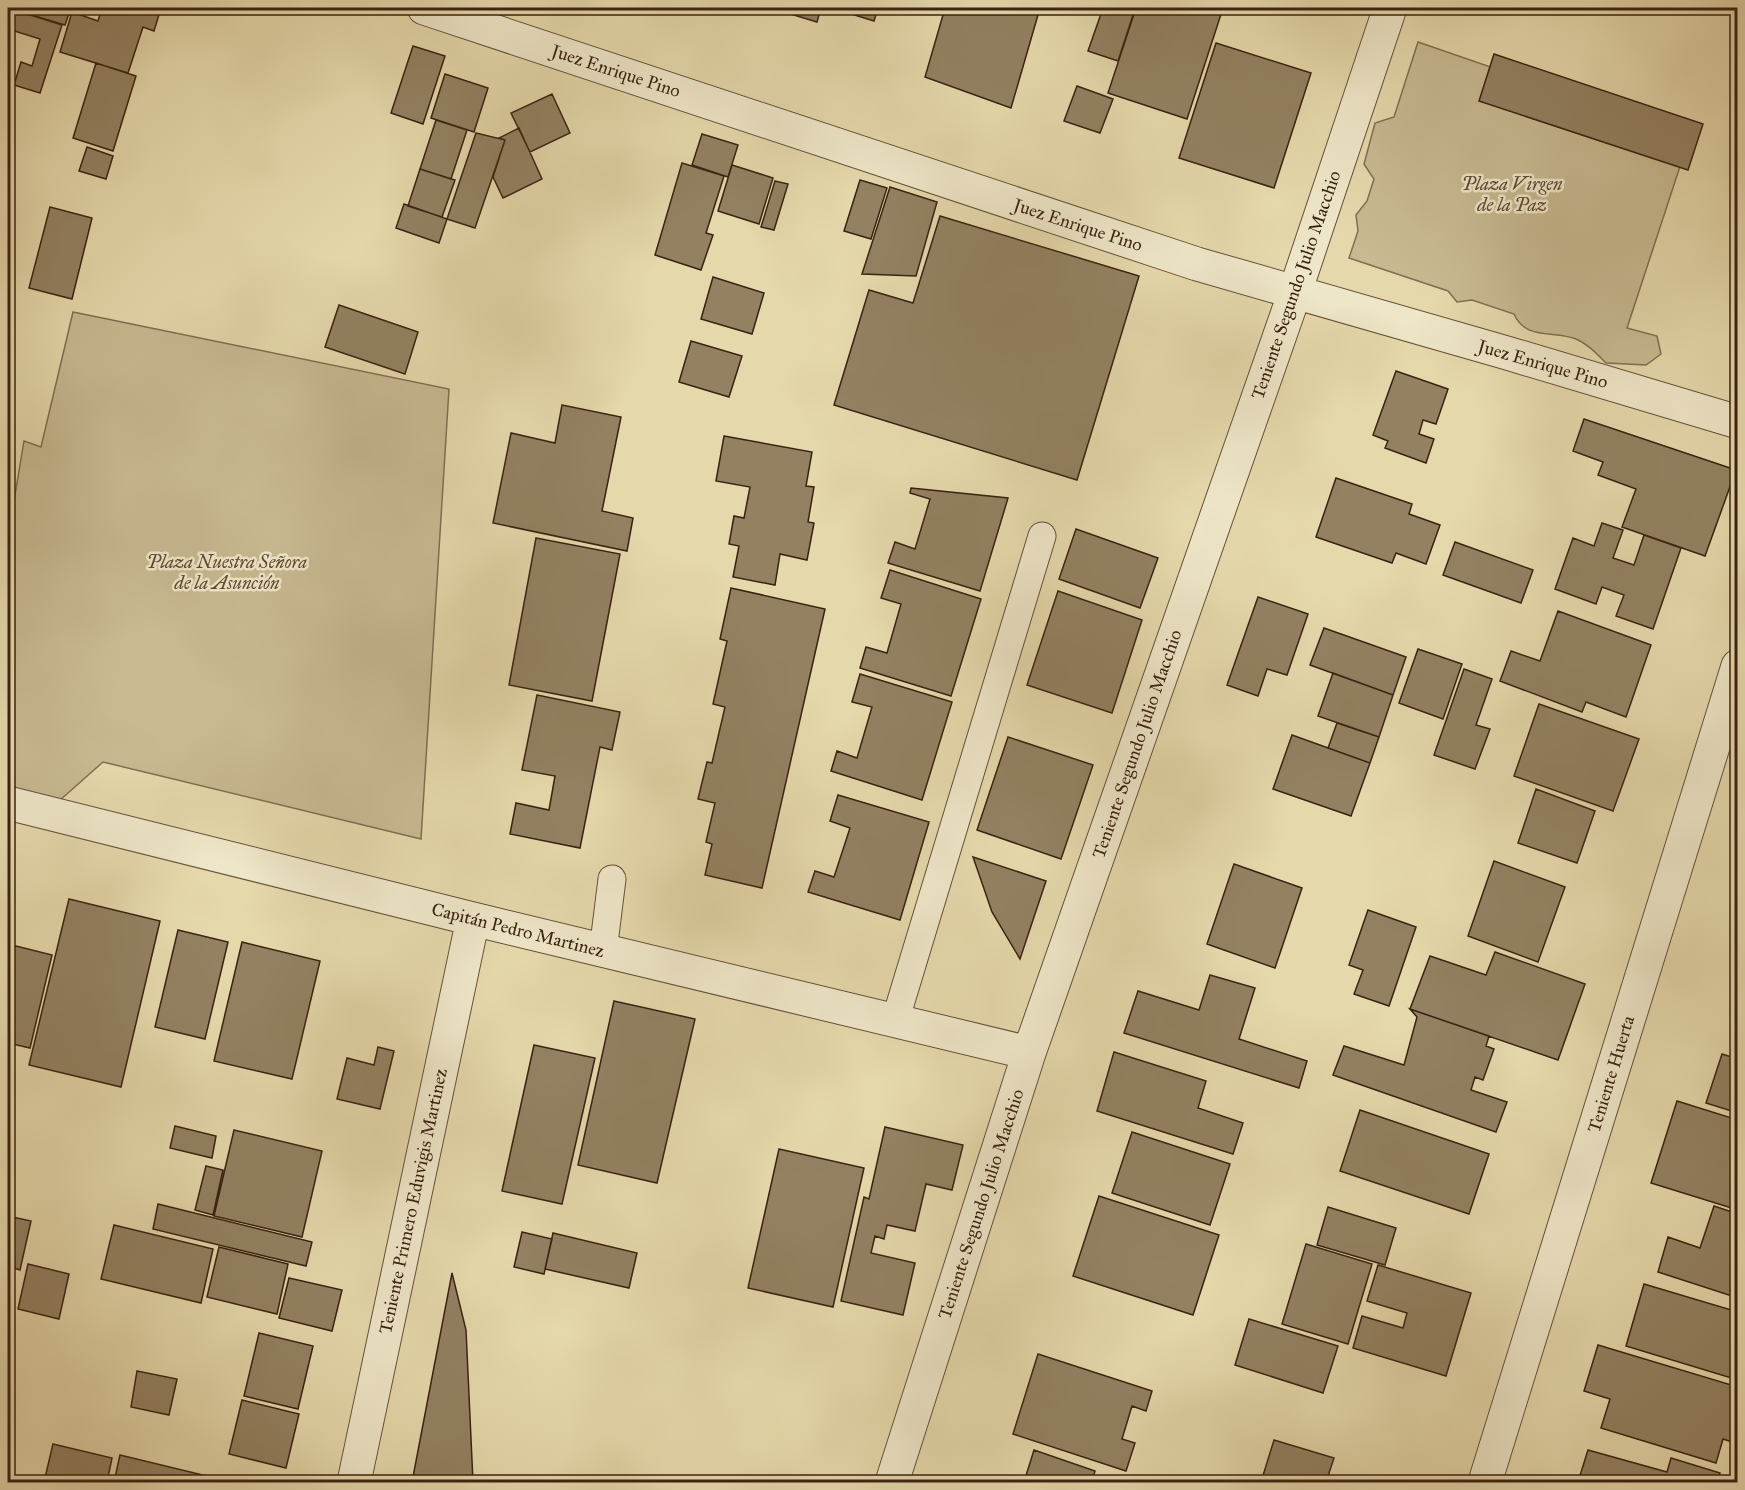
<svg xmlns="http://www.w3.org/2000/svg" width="1745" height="1490" font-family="'IM FELL Great Primer',serif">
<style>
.green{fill:#c8b991;stroke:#816e52;stroke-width:1.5}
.building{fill:#938162;stroke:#3a2212;stroke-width:1.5}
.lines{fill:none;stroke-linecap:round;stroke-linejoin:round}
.lane-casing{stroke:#655038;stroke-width:29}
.street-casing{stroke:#655038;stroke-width:35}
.lane{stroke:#eee6c8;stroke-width:27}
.street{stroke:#eee6c8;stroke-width:33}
.labels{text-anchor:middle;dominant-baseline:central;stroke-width:5;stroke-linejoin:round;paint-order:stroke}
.street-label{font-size:18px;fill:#3a2212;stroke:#eee6c8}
.park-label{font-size:18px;font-style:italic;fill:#5e4832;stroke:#eee6c8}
</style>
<rect width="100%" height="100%" fill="#e5d8ab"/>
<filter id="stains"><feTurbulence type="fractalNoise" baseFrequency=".00333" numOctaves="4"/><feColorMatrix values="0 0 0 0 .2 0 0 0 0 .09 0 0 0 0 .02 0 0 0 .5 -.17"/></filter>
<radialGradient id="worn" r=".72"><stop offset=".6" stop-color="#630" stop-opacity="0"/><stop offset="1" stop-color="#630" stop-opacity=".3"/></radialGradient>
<!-- green -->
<path class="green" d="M 1418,42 L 1690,136 L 1627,328 L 1657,336 L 1661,354 L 1646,365 L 1606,363 C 1597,354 1588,344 1576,339 C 1554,330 1526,341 1514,314 L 1472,300 L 1457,302 L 1448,291 L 1349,258 L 1358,231 L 1356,215 L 1367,201 L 1374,179 L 1364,164 L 1375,123 L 1394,117 Z
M 73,312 L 449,389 L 421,839 L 103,762 L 59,801 L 8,787 L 8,537 L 24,441 L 41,447 Z"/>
<!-- building -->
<path class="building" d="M 8,8 L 62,25 L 40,93 L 14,85 L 21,62 L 32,66 L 40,39 L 8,29 Z
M 8,8 L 71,8 L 65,25 Z
M 102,8 L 161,8 L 154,31 L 143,27 L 128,73 L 60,52 L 72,12 L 98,21 Z
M 785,8 L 821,8 L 817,22 L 784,12 Z
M 832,8 L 878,8 L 874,21 Z
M 945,8 L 1040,8 L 1011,108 L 925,77 Z
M 1103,8 L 1121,8 L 1134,12 L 1118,61 L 1088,51 Z
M 1136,8 L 1223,8 L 1187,119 L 1108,93 Z
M 1216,43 L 1311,73 L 1274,188 L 1179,158 Z
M 413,46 L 445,56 L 423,124 L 391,113 Z
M 1494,54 L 1703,124 L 1688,170 L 1479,101 Z
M 96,63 L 136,76 L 113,151 L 73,138 Z
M 445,74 L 488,88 L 474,132 L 431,118 Z
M 1077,86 L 1113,99 L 1100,133 L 1064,121 Z
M 552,94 L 570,133 L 530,152 L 511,113 Z
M 436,120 L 467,130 L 451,179 L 420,169 Z
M 519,128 L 542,179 L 503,198 L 493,177 L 505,140 L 499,138 Z
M 476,133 L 505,140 L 475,228 L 447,219 Z
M 702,134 L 738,145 L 728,177 L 692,165 Z
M 87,147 L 113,156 L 106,179 L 79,171 Z
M 682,163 L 724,176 L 706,233 L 713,235 L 701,270 L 655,255 Z
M 732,165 L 773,178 L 759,224 L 718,211 Z
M 420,169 L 455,180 L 442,217 L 408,206 Z
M 860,180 L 887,188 L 871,239 L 844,231 Z
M 775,181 L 788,184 L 774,230 L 761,227 Z
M 890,187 L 937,202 L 916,276 L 862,274 Z
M 404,204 L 447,219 L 439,243 L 396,228 Z
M 50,207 L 92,218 L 72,299 L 29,288 Z
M 940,216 L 1139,276 L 1077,480 L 834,405 L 869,290 L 913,303 Z
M 713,277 L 764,293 L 752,334 L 701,319 Z
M 339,305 L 418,332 L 405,374 L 325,347 Z
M 691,341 L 742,356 L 729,397 L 679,382 Z
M 1396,371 L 1448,389 L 1436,424 L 1423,420 L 1419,434 L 1434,439 L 1426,463 L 1385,448 L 1388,441 L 1373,435 Z
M 562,405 L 621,417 L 602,511 L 633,518 L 627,551 L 493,523 L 511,433 L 555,443 Z
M 1584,419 L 1736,470 L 1705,556 L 1622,527 L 1636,489 L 1598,475 L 1603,462 L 1573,451 Z
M 724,436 L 812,452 L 806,486 L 814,487 L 808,522 L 814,523 L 807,560 L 780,554 L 775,585 L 733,577 L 739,546 L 729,544 L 734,516 L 744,518 L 750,487 L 716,481 Z
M 1336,478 L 1412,504 L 1409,514 L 1440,525 L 1426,564 L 1396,553 L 1392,563 L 1316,537 Z
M 911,488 L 1008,498 L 980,591 L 888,563 L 895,542 L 915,549 L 930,499 L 910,493 Z
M 1602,523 L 1623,530 L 1613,558 L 1634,565 L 1644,535 L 1681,548 L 1653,629 L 1616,616 L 1624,595 L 1602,587 L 1596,604 L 1555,589 L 1573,538 L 1594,546 Z
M 1076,529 L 1158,558 L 1140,608 L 1059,579 Z
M 536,538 L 620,554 L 592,701 L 509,685 Z
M 1455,542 L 1533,570 L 1521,603 L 1443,575 Z
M 890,570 L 981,599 L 951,696 L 860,668 L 866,647 L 887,653 L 901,604 L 881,598 Z
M 731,588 L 825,609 L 762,888 L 705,875 L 712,844 L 706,842 L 715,803 L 698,799 L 707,762 L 712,763 L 725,707 L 713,704 L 727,641 L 720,639 Z
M 1058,591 L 1142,620 L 1112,713 L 1027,685 Z
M 1258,597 L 1308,614 L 1287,675 L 1267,669 L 1258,696 L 1227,685 Z
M 1558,611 L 1651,645 L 1626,717 L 1586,702 L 1582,712 L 1500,681 L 1511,651 L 1540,661 Z
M 1324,628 L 1406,657 L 1393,695 L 1310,665 Z
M 1418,649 L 1462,664 L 1443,719 L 1399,703 Z
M 1464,669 L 1492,679 L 1476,725 L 1490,729 L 1475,769 L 1434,755 Z
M 1333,673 L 1393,695 L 1379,737 L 1318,716 Z
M 860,674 L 952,702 L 922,800 L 831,771 L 837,751 L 857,758 L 872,707 L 852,702 Z
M 537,695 L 620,712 L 612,750 L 600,747 L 580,848 L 510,834 L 516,803 L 549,810 L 555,776 L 522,770 Z
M 1539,704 L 1639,739 L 1613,811 L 1514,776 Z
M 1337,723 L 1379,737 L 1370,763 L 1328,748 Z
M 1292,735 L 1370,763 L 1351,816 L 1273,789 Z
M 1008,737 L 1093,765 L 1061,859 L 977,830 Z
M 1536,789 L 1595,811 L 1577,863 L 1518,843 Z
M 838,795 L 929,822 L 900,920 L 808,892 L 815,871 L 834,877 L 850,828 L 830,821 Z
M 973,857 L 1046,881 L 1020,959 L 992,912 Z
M 1494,861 L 1565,887 L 1538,962 L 1468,936 Z
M 1234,864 L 1302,888 L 1275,968 L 1207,944 Z
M 69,899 L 160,921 L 121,1087 L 29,1065 Z
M 1368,910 L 1416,927 L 1389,1006 L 1354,994 L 1363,970 L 1349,965 Z
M 178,930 L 228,942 L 205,1039 L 155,1027 Z
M 242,942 L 320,961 L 292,1079 L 214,1061 Z
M 8,944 L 52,955 L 30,1048 L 8,1043 Z
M 1495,952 L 1585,984 L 1558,1060 L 1410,1009 L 1430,956 L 1486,975 Z
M 1210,975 L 1255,988 L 1239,1039 L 1307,1061 L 1299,1088 L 1124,1033 L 1138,991 L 1199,1010 Z
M 614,1001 L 695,1019 L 657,1183 L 578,1165 Z
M 1410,1009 L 1489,1036 L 1486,1046 L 1494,1049 L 1483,1080 L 1475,1077 L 1471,1090 L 1507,1102 L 1496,1132 L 1333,1075 L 1344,1046 L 1404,1065 L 1417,1017 Z
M 534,1045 L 595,1058 L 562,1204 L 502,1191 Z
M 378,1047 L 394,1051 L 380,1109 L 337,1099 L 347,1058 L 374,1065 Z
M 1114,1052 L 1206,1081 L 1198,1108 L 1243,1123 L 1233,1154 L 1097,1111 Z
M 1722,1054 L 1738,1059 L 1738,1113 L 1706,1103 Z
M 1677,1101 L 1738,1120 L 1738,1210 L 1651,1183 Z
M 1360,1110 L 1489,1154 L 1469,1214 L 1340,1171 Z
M 175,1126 L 216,1136 L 212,1158 L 170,1148 Z
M 885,1127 L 963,1145 L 952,1190 L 926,1184 L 915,1231 L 887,1225 L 884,1239 L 875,1236 L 871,1253 L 915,1263 L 903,1315 L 841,1301 L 864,1197 L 869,1199 Z
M 234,1130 L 322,1151 L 302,1237 L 214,1216 Z
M 1132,1132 L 1230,1164 L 1210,1225 L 1112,1193 Z
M 779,1149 L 864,1168 L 833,1307 L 748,1288 Z
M 206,1166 L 223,1170 L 213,1215 L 195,1210 Z
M 1099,1196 L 1219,1235 L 1193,1315 L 1073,1276 Z
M 158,1204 L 312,1242 L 306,1266 L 153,1229 Z
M 1714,1206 L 1738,1214 L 1738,1298 L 1658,1272 L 1668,1237 L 1700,1248 Z
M 1328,1207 L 1396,1228 L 1385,1265 L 1317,1245 Z
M 8,1216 L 31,1221 L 20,1270 L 8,1266 Z
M 114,1225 L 213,1249 L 201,1303 L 101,1279 Z
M 522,1232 L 552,1239 L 544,1274 L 514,1267 Z
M 553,1233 L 637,1253 L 629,1288 L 545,1269 Z
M 1306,1244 L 1372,1264 L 1348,1344 L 1282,1324 Z
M 219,1247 L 288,1264 L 277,1314 L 207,1297 Z
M 28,1264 L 69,1274 L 59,1319 L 18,1309 Z
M 1378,1265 L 1471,1293 L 1446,1376 L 1353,1348 L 1362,1316 L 1403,1328 L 1407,1313 L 1367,1301 Z
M 452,1273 L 466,1330 L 473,1482 L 412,1482 Z
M 289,1278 L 342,1290 L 332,1331 L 279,1318 Z
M 1644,1284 L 1738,1312 L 1738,1380 L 1626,1346 Z
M 1249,1319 L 1338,1346 L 1323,1393 L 1235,1365 Z
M 259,1333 L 313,1346 L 298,1409 L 244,1396 Z
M 1598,1345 L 1738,1387 L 1738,1444 L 1723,1439 L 1716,1463 L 1601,1428 L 1610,1399 L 1584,1391 Z
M 1038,1354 L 1152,1391 L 1146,1411 L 1132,1406 L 1122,1439 L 1135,1443 L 1126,1471 L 1013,1434 Z
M 137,1371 L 177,1379 L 169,1415 L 131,1407 Z
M 242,1400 L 299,1414 L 286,1468 L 229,1454 Z
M 1274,1440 L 1334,1458 L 1326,1482 L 1261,1482 Z
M 53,1444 L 112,1458 L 107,1482 L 44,1482 Z
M 1034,1450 L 1095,1471 L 1092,1482 L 1024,1482 Z
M 1588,1450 L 1667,1472 L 1671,1458 L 1720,1473 L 1718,1482 L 1578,1482 Z
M 120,1455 L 207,1476 L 206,1482 L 114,1482 Z"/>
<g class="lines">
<!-- lane casing -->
<g class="lane-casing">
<path id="lane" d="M 603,951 L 612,879
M 895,1021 L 1042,536"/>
</g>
<!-- street casing -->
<g class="street-casing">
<path id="street" d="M 424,8 L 1197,264 L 1507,353 L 1738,422
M 8,803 L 473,919 L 1029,1053
M 354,1482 L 473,919
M 892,1482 L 1029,1053 L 1295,292 L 1390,8
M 1485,1482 L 1738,666"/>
</g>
<!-- lane -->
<use href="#lane" class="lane"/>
<!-- street -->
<use href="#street" class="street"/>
</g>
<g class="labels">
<!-- street labels -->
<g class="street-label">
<text transform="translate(616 71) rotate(18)">Juez Enrique Pino</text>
<text transform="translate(1078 225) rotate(18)">Juez Enrique Pino</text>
<text transform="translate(1296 285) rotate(-71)">Teniente Segundo Julio Macchio</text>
<text transform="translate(1543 364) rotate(16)">Juez Enrique Pino</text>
<text transform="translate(1137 744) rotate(-71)">Teniente Segundo Julio Macchio</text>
<text transform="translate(518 930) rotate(14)">Capitán Pedro Martinez</text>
<text transform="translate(1611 1074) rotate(-73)">Teniente Huerta</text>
<text transform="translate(413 1201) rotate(-78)">Teniente Primero Eduvigis Martinez</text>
<text transform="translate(981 1204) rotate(-72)">Teniente Segundo Julio Macchio</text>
</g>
<!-- park labels -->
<g class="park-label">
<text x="1512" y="184">Plaza Virgen<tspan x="1512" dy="21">de la Paz</tspan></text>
<text x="227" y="562">Plaza Nuestra Señora<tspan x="227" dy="21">de la Asunción</tspan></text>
</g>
</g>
<!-- margin -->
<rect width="1745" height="1490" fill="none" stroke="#e5d8ab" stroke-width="30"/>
<rect x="9" y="9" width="1727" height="1472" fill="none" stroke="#3a2212" stroke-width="3"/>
<rect x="15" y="15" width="1715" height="1460" fill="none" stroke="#3a2212" stroke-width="1.5"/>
<rect width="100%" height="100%" filter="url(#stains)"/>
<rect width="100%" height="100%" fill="url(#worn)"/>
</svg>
